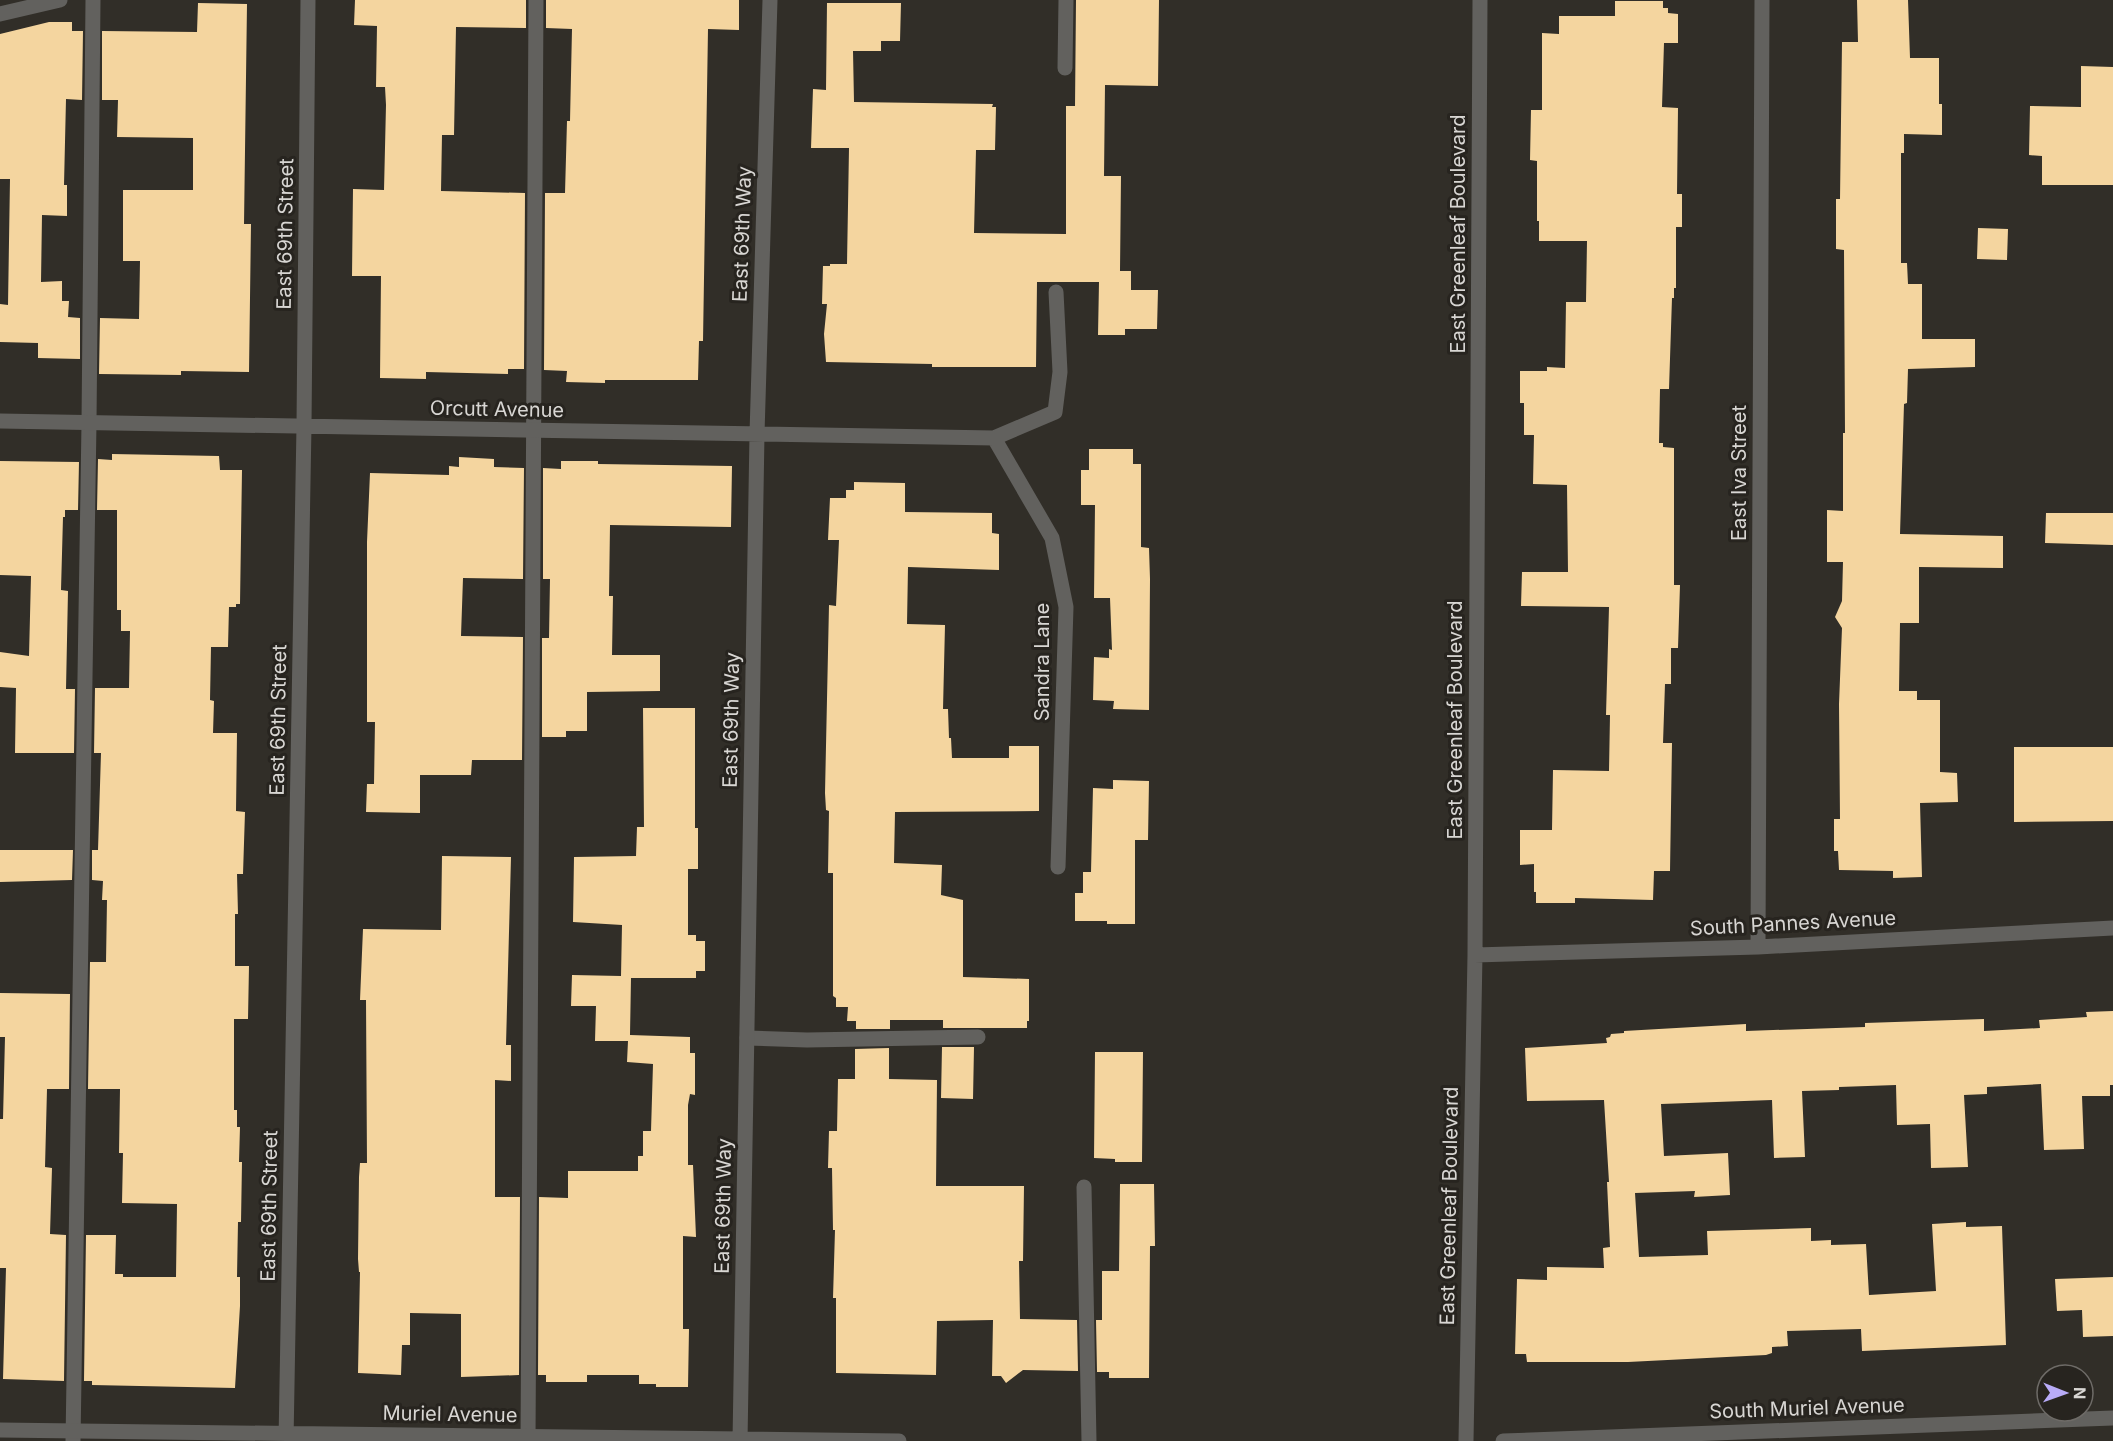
<svg xmlns="http://www.w3.org/2000/svg" width="2113" height="1441" font-family="Inter,sans-serif">
<style>
.building{fill:#f4d59f}
.lines{fill:none;stroke-linecap:round;stroke-linejoin:round}
.lane{stroke:#62615e;stroke-width:15}
.street{stroke:#62615e;stroke-width:15}
.labels{text-anchor:middle;dominant-baseline:central;stroke-width:6;stroke-linejoin:round;paint-order:stroke}
.street-label{font-size:20px;fill:#d8d6d3;stroke:#27241f}
</style>
<rect width="100%" height="100%" fill="#312e28"/>
<!-- building -->
<path class="building" d="M 355,0 L 526,0 L 526,28 L 456,27 L 454,135 L 442,135 L 441,191 L 525,193 L 524,369 L 508,369 L 508,374 L 426,372 L 426,379 L 380,378 L 381,276 L 352,276 L 353,189 L 384,190 L 386,105 L 385,87 L 376,87 L 377,26 L 354,25 Z
M 546,0 L 739,0 L 739,30 L 708,29 L 703,341 L 699,341 L 698,380 L 605,380 L 605,383 L 566,382 L 567,371 L 544,370 L 545,193 L 565,193 L 567,121 L 570,121 L 572,29 L 546,28 Z
M 1076,0 L 1159,0 L 1158,86 L 1105,85 L 1104,176 L 1121,176 L 1120,271 L 1131,271 L 1131,290 L 1158,290 L 1157,329 L 1125,329 L 1125,335 L 1098,335 L 1099,282 L 1037,282 L 1036,367 L 932,367 L 932,364 L 826,362 L 824,334 L 827,304 L 822,304 L 823,266 L 830,266 L 830,264 L 847,264 L 849,148 L 811,148 L 813,89 L 826,90 L 827,3 L 901,3 L 900,41 L 881,41 L 881,51 L 853,51 L 854,102 L 993,104 L 992,107 L 996,107 L 995,150 L 976,150 L 974,233 L 1066,234 L 1066,106 L 1075,106 Z
M 1857,0 L 1908,0 L 1910,58 L 1939,58 L 1939,104 L 1942,104 L 1942,135 L 1904,134 L 1904,153 L 1901,153 L 1901,263 L 1907,263 L 1908,284 L 1922,284 L 1922,339 L 1975,339 L 1975,367 L 1908,369 L 1907,403 L 1904,404 L 1900,534 L 2003,536 L 2003,568 L 1919,567 L 1919,623 L 1900,623 L 1899,691 L 1917,691 L 1917,700 L 1940,700 L 1940,772 L 1957,773 L 1958,802 L 1920,803 L 1922,877 L 1893,878 L 1893,871 L 1839,870 L 1838,851 L 1834,851 L 1834,819 L 1840,819 L 1839,704 L 1842,628 L 1835,617 L 1842,601 L 1843,562 L 1827,562 L 1827,510 L 1843,511 L 1843,433 L 1845,433 L 1844,250 L 1836,249 L 1836,199 L 1840,199 L 1842,42 L 1858,42 Z
M 1615,1 L 1663,1 L 1663,8 L 1668,8 L 1668,13 L 1678,14 L 1678,43 L 1664,43 L 1662,107 L 1678,108 L 1677,194 L 1682,194 L 1682,227 L 1676,227 L 1676,288 L 1674,288 L 1674,298 L 1672,298 L 1669,389 L 1660,389 L 1659,443 L 1663,443 L 1663,447 L 1674,448 L 1674,585 L 1680,585 L 1678,648 L 1671,648 L 1671,684 L 1665,684 L 1663,743 L 1672,743 L 1670,871 L 1654,871 L 1653,900 L 1575,898 L 1575,903 L 1536,903 L 1536,892 L 1534,892 L 1534,864 L 1520,865 L 1520,830 L 1552,830 L 1553,770 L 1609,771 L 1610,715 L 1606,715 L 1609,607 L 1521,606 L 1522,572 L 1568,572 L 1567,485 L 1533,484 L 1534,435 L 1524,435 L 1524,403 L 1520,403 L 1520,371 L 1547,371 L 1547,367 L 1565,368 L 1566,302 L 1586,302 L 1587,241 L 1539,241 L 1539,221 L 1537,221 L 1537,161 L 1530,160 L 1531,110 L 1542,110 L 1542,33 L 1559,34 L 1559,16 L 1615,16 Z
M 198,3 L 247,4 L 244,224 L 251,224 L 249,372 L 181,371 L 181,375 L 99,374 L 100,318 L 139,319 L 140,261 L 123,261 L 123,190 L 193,190 L 193,138 L 117,137 L 118,100 L 102,100 L 102,31 L 197,32 Z
M 49,22 L 72,22 L 72,31 L 83,31 L 82,100 L 66,99 L 64,185 L 67,185 L 67,216 L 42,215 L 41,282 L 62,281 L 62,301 L 69,301 L 68,317 L 80,318 L 80,359 L 38,358 L 38,343 L 0,342 L 0,304 L 8,305 L 10,179 L 0,179 L 0,34 Z
M 2081,66 L 2113,67 L 2113,185 L 2042,185 L 2042,156 L 2029,155 L 2030,106 L 2081,107 Z
M 1978,228 L 2008,229 L 2007,260 L 1977,259 Z
M 1089,449 L 1133,449 L 1133,464 L 1141,464 L 1141,547 L 1149,548 L 1150,579 L 1149,710 L 1113,709 L 1114,701 L 1093,700 L 1094,657 L 1109,658 L 1109,649 L 1112,650 L 1110,598 L 1094,598 L 1095,505 L 1081,505 L 1081,470 L 1089,470 Z
M 112,454 L 219,456 L 220,470 L 242,470 L 240,604 L 236,604 L 236,607 L 229,607 L 228,647 L 211,647 L 210,700 L 214,701 L 213,733 L 237,733 L 236,811 L 245,812 L 243,874 L 237,874 L 238,914 L 235,914 L 235,966 L 249,966 L 248,1019 L 234,1019 L 234,1110 L 237,1110 L 237,1127 L 240,1127 L 239,1162 L 242,1162 L 241,1222 L 238,1222 L 237,1277 L 240,1277 L 240,1306 L 235,1388 L 92,1385 L 92,1381 L 84,1381 L 86,1235 L 116,1235 L 115,1274 L 123,1274 L 123,1277 L 176,1277 L 177,1204 L 122,1203 L 123,1153 L 119,1153 L 120,1089 L 88,1089 L 90,962 L 106,962 L 107,900 L 102,900 L 103,881 L 92,880 L 92,850 L 98,850 L 101,753 L 94,753 L 95,688 L 129,688 L 130,631 L 121,631 L 121,610 L 117,610 L 117,510 L 97,510 L 98,459 L 112,460 Z
M 459,457 L 494,459 L 494,467 L 524,468 L 523,579 L 463,578 L 461,636 L 523,637 L 522,760 L 472,760 L 471,775 L 420,775 L 420,813 L 366,812 L 367,784 L 374,784 L 375,722 L 367,722 L 367,542 L 370,473 L 449,475 L 449,466 L 459,467 Z
M 0,461 L 79,462 L 78,510 L 65,510 L 65,517 L 63,517 L 61,590 L 68,591 L 66,689 L 75,689 L 74,753 L 15,753 L 16,688 L 0,687 L 0,652 L 29,656 L 31,576 L 0,575 Z
M 561,461 L 598,461 L 598,464 L 732,466 L 731,527 L 610,525 L 609,596 L 613,596 L 612,655 L 660,655 L 660,691 L 587,692 L 587,731 L 566,731 L 566,737 L 542,737 L 542,638 L 549,638 L 550,579 L 543,579 L 543,468 L 561,469 Z
M 854,482 L 905,483 L 905,512 L 992,513 L 992,533 L 999,534 L 999,570 L 908,567 L 907,624 L 945,625 L 943,709 L 948,709 L 949,738 L 951,738 L 952,758 L 1009,758 L 1009,746 L 1039,746 L 1039,811 L 895,812 L 894,863 L 942,865 L 941,895 L 963,900 L 963,977 L 1029,979 L 1029,1021 L 1027,1021 L 1027,1028 L 943,1028 L 943,1020 L 890,1020 L 890,1029 L 856,1029 L 856,1021 L 847,1021 L 848,1007 L 836,1007 L 836,998 L 833,996 L 833,873 L 828,873 L 829,811 L 826,810 L 825,793 L 829,605 L 836,606 L 839,540 L 828,540 L 830,498 L 846,498 L 846,490 L 854,490 Z
M 2046,513 L 2113,513 L 2113,545 L 2045,543 Z
M 643,708 L 695,708 L 695,828 L 698,828 L 698,869 L 688,869 L 688,935 L 696,935 L 696,941 L 705,941 L 705,971 L 696,971 L 696,978 L 631,978 L 630,1035 L 690,1037 L 690,1053 L 695,1053 L 695,1095 L 690,1094 L 688,1105 L 688,1165 L 693,1165 L 696,1237 L 683,1236 L 683,1329 L 689,1329 L 688,1387 L 656,1387 L 656,1384 L 639,1384 L 639,1375 L 587,1375 L 587,1382 L 546,1382 L 546,1375 L 538,1375 L 539,1197 L 568,1198 L 568,1171 L 638,1171 L 638,1156 L 643,1156 L 643,1131 L 651,1131 L 653,1064 L 627,1062 L 628,1041 L 595,1041 L 596,1006 L 571,1006 L 572,975 L 621,976 L 622,925 L 573,922 L 574,857 L 636,856 L 637,827 L 644,827 Z
M 2014,747 L 2113,747 L 2113,821 L 2014,822 Z
M 1113,780 L 1149,781 L 1148,840 L 1135,840 L 1135,924 L 1107,924 L 1107,921 L 1075,921 L 1075,893 L 1083,893 L 1083,872 L 1091,872 L 1093,788 L 1113,789 Z
M 0,850 L 73,850 L 72,880 L 0,882 Z
M 442,856 L 511,857 L 506,1045 L 511,1045 L 511,1081 L 495,1080 L 495,1197 L 520,1197 L 519,1375 L 461,1377 L 461,1314 L 410,1313 L 410,1345 L 402,1345 L 401,1375 L 358,1373 L 360,1272 L 359,1272 L 358,1259 L 359,1177 L 360,1163 L 367,1163 L 366,1000 L 360,1000 L 363,929 L 441,930 Z
M 0,993 L 70,994 L 69,1089 L 47,1089 L 45,1167 L 52,1168 L 50,1234 L 66,1235 L 64,1381 L 3,1379 L 6,1268 L 0,1268 L 0,1119 L 3,1119 L 5,1037 L 0,1037 Z
M 2113,1011 L 2113,1085 L 2110,1085 L 2110,1096 L 2082,1096 L 2084,1149 L 2044,1150 L 2041,1084 L 1987,1087 L 1987,1094 L 1964,1095 L 1968,1167 L 1931,1168 L 1930,1124 L 1897,1125 L 1896,1085 L 1839,1087 L 1839,1090 L 1802,1091 L 1805,1157 L 1774,1158 L 1772,1100 L 1661,1104 L 1664,1156 L 1728,1153 L 1730,1195 L 1694,1197 L 1695,1191 L 1635,1193 L 1639,1257 L 1708,1255 L 1707,1231 L 1811,1228 L 1811,1241 L 1831,1240 L 1831,1245 L 1866,1244 L 1869,1295 L 1936,1291 L 1932,1224 L 1966,1222 L 1966,1227 L 2002,1226 L 2006,1345 L 1862,1351 L 1861,1329 L 1787,1331 L 1788,1346 L 1772,1347 L 1772,1353 L 1766,1355 L 1628,1362 L 1527,1362 L 1526,1354 L 1515,1354 L 1517,1279 L 1547,1280 L 1547,1267 L 1604,1268 L 1603,1248 L 1610,1247 L 1607,1182 L 1609,1182 L 1604,1100 L 1527,1101 L 1525,1048 L 1607,1043 L 1606,1038 L 1610,1037 L 1611,1034 L 1624,1033 L 1624,1031 L 1746,1024 L 1746,1031 L 1865,1027 L 1865,1023 L 1984,1019 L 1984,1031 L 2040,1028 L 2039,1020 L 2087,1017 L 2086,1012 Z
M 942,1047 L 974,1047 L 973,1099 L 941,1098 Z
M 889,1048 L 889,1079 L 937,1080 L 936,1186 L 1024,1186 L 1023,1261 L 1019,1261 L 1020,1319 L 1077,1320 L 1078,1371 L 1023,1370 L 1006,1383 L 1001,1376 L 992,1376 L 993,1320 L 937,1321 L 936,1375 L 836,1373 L 836,1298 L 833,1298 L 835,1230 L 833,1230 L 832,1168 L 828,1168 L 829,1131 L 837,1131 L 838,1079 L 855,1079 L 855,1049 Z
M 1095,1052 L 1143,1052 L 1142,1162 L 1115,1162 L 1115,1159 L 1094,1158 Z
M 1120,1184 L 1154,1184 L 1155,1246 L 1150,1246 L 1149,1378 L 1109,1378 L 1109,1372 L 1097,1372 L 1096,1320 L 1102,1320 L 1102,1271 L 1119,1271 Z
M 2113,1277 L 2113,1336 L 2083,1337 L 2082,1310 L 2057,1311 L 2055,1279 Z"/>
<g class="lines">
<!-- lane -->
<path class="lane" d="M 0,14 L 60,0
M 1065,68 L 1066,0
M 747,1038 L 807,1040 L 978,1037
M 1084,1187 L 1089,1441
M 73,1441 L 89,423 L 93,0
M 528,1441 L 536,0"/>
<!-- street -->
<path class="street" d="M 0,421 L 994,438 L 1055,412 L 1060,372 L 1056,292
M 994,438 L 1052,538 L 1066,607 L 1058,867
M 1758,947 L 1762,0
M 1475,955 L 1758,947 L 2113,928
M 0,1430 L 899,1441
M 286,1441 L 304,426 L 308,0
M 740,1441 L 757,434 L 770,0
M 1466,1441 L 1475,955 L 1480,0
M 1503,1441 L 2113,1418"/>
</g>
<g class="labels">
<!-- street labels -->
<g class="street-label">
<text transform="translate(285 234) rotate(-89)">East 69th Street</text>
<text transform="translate(742 234) rotate(-88)">East 69th Way</text>
<text transform="translate(1458 234) rotate(-90)">East Greenleaf Boulevard</text>
<text transform="translate(497 409) rotate(1)">Orcutt Avenue</text>
<text transform="translate(1739 473) rotate(-90)">East Iva Street</text>
<text transform="translate(1042 662) rotate(-90)">Sandra Lane</text>
<text transform="translate(278 720) rotate(-89)">East 69th Street</text>
<text transform="translate(731 720) rotate(-89)">East 69th Way</text>
<text transform="translate(1455 720) rotate(-90)">East Greenleaf Boulevard</text>
<text transform="translate(1793 923) rotate(-3)">South Pannes Avenue</text>
<text transform="translate(269 1206) rotate(-89)">East 69th Street</text>
<text transform="translate(723 1206) rotate(-89)">East 69th Way</text>
<text transform="translate(1449 1206) rotate(-89)">East Greenleaf Boulevard</text>
<text transform="translate(1807 1408) rotate(-2)">South Muriel Avenue</text>
<text transform="translate(450 1414) rotate(1)">Muriel Avenue</text>
</g>
</g>
<!-- north arrow -->
<g transform="translate(2065 1393) rotate(91)"><circle r="28" fill="#27241f" stroke="#6e6b67" stroke-width="1.5"/>
<path d="M0-4.5L10 22L0 15L-10 22Z" fill="#b8abf7"/>
<text y="-9" font-size="16" font-weight="bold" text-anchor="middle" fill="#d8d6d3">N</text>
</g>
</svg>
